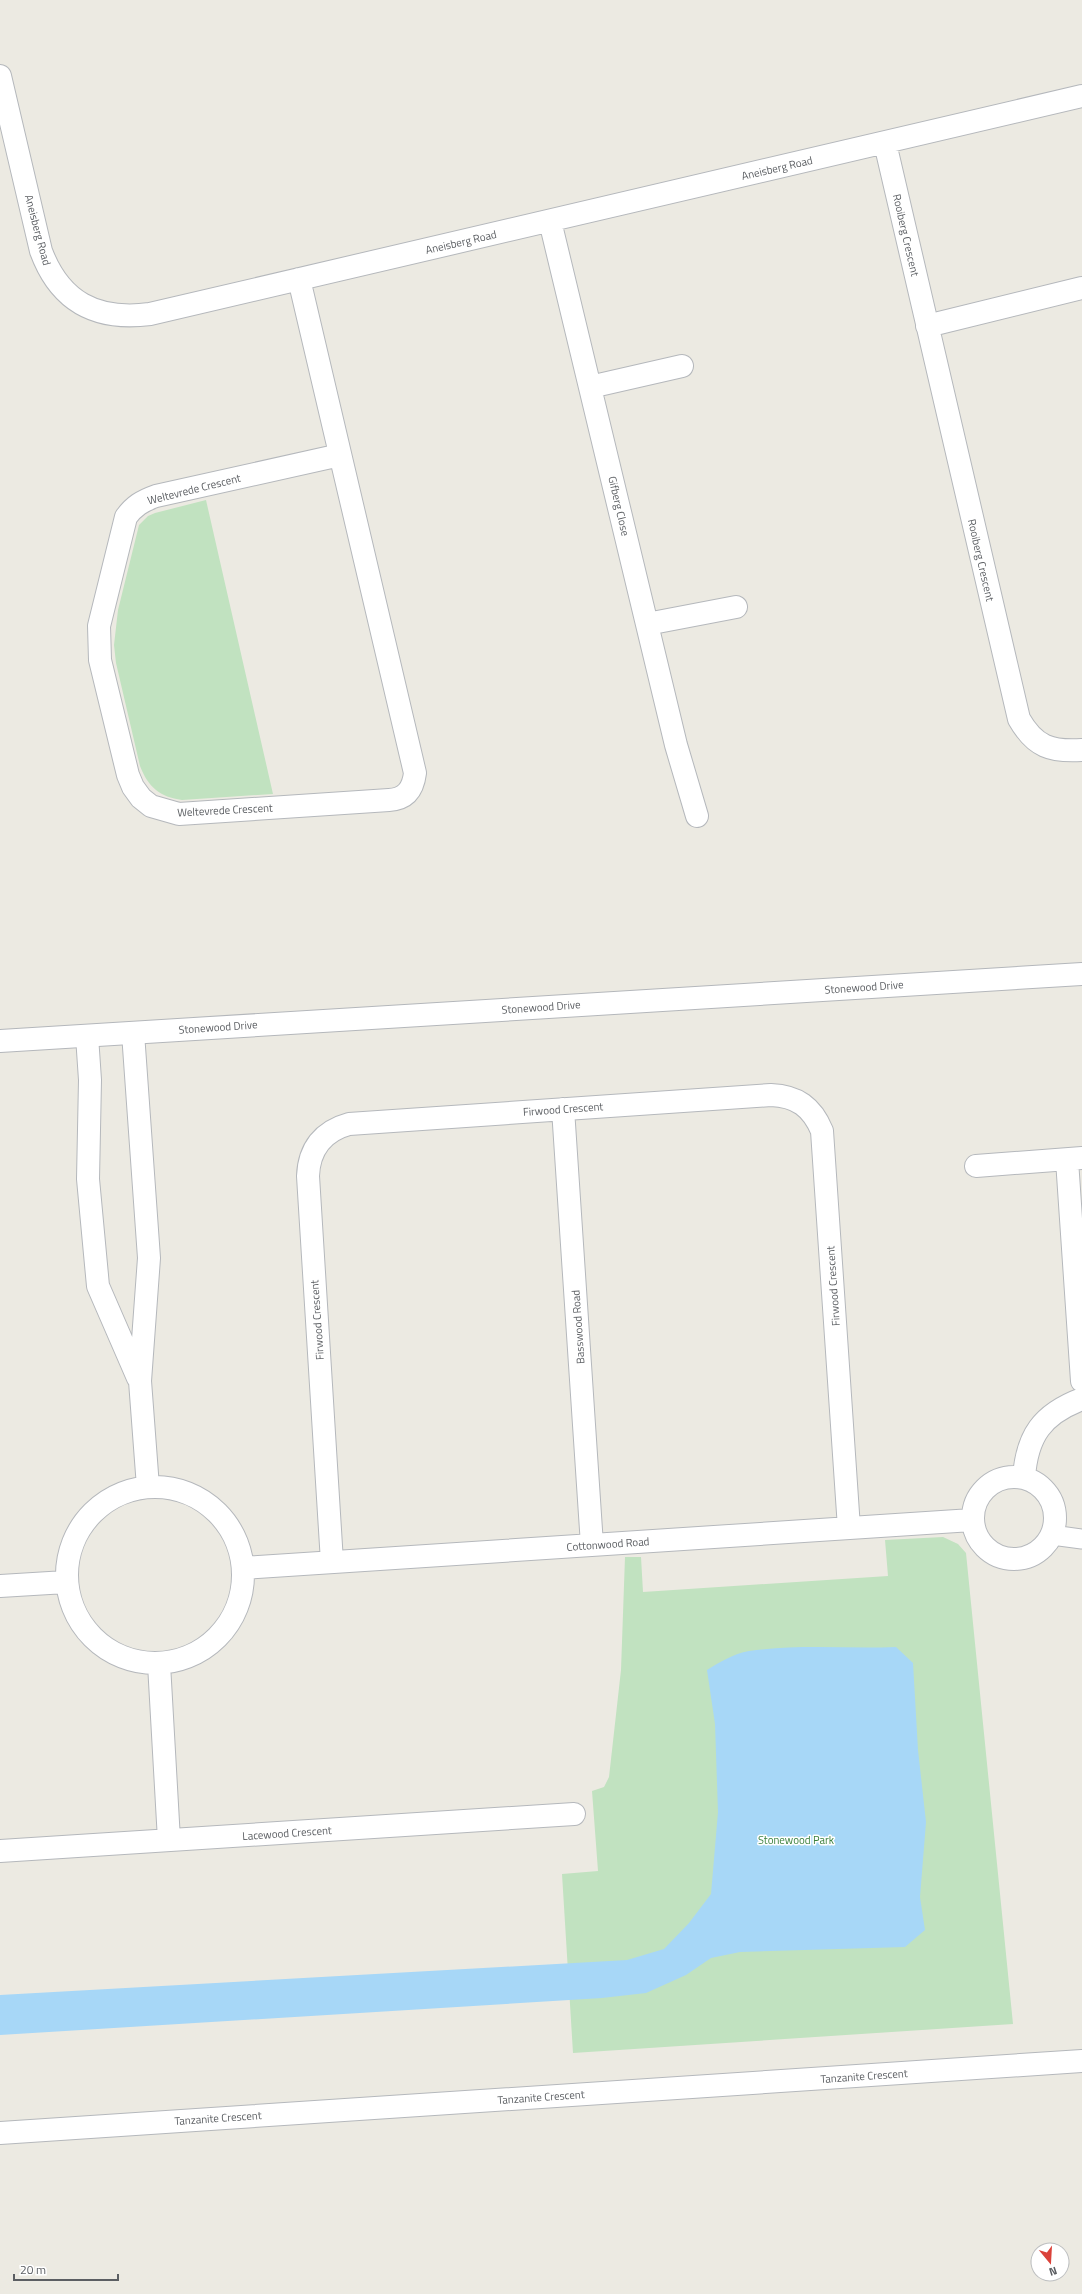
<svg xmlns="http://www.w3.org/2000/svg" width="1082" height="2294" font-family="'Titillium Web',sans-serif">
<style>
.green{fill:#c1e2c0}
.water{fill:#a7d7f7}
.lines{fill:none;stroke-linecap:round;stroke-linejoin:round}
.lane-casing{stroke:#b5b8bc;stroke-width:21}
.street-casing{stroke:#b5b8bc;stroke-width:24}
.secondary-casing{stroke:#b4b7bb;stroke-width:24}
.lane{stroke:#fff;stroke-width:19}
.street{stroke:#fff;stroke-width:22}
.secondary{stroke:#fff;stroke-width:22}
.labels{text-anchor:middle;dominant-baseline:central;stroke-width:3;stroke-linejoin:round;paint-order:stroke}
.street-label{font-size:11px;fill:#5b5e62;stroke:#fff}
.park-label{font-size:11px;fill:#3b803d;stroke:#fff}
</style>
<rect width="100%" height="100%" fill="#eceae2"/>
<!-- green -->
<path class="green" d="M 206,500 L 273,794 L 182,800 C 160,797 148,787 140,766 L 116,663 L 114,645 L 118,610 L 139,525 L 148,516 L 155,513 Z
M 943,1537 L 958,1544 L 966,1553 L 1013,2024 L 573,2053 L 562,1874 L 598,1871 L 592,1791 L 604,1787 L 609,1777 L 621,1670 L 625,1557 L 641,1557 L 643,1592 L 888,1576 L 885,1540 Z"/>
<!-- water -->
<path class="water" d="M 896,1647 L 913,1663 L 918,1750 L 926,1822 L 920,1897 L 925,1930 L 905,1947 L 740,1952 L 711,1958 L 686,1975 L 646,1993 L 602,1998 L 0,2035 L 0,1995 L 627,1960 L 664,1949 L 689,1923 L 711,1894 L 718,1812 L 715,1724 L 707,1670 C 720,1662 733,1654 749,1651 C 797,1644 848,1649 896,1647 Z"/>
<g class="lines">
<!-- lane casing -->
<g class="lane-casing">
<path id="lane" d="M 1052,1535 L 1082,1539"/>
</g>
<!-- street casing -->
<g class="street-casing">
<path id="street" d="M 0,76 L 41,251 C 60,302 96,321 150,314 L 1082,96
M 885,143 L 1019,719 C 1035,747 1051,752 1082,750
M 550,221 L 676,745 L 697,816
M 299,279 L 415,773 C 413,789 406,799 389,800 L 179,814 L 151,806 L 141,798 L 133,787 L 128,775 L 100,660 L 99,626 L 126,517 C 134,506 142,501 156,496 L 340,455
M 927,326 L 1082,288
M 590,387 L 682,366
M 647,624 L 736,607
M 133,1033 L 149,1258 L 140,1381 L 148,1487
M 87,1036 L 90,1080 L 88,1179 L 98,1286 L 138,1378
M 563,1109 L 592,1545
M 1067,1160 L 1082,1381
M 976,1166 L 1082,1158
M973 1518a41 41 0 1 1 82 0a41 41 0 1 1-82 0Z
M 1024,1477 C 1027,1436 1042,1414 1082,1399
M67 1575a88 88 0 1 1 176 0a88 88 0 1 1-176 0Z
M 332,1562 L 308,1176 C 309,1149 323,1131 349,1124 L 771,1095 C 797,1096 812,1107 822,1131 L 849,1528
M 243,1568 L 972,1520
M 0,1586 L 66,1582
M 159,1664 L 169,1840
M 0,1851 L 574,1814
M 0,2133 L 1082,2061"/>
</g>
<!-- secondary casing -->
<g class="secondary-casing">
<path id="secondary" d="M 0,1041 L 1082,974"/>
</g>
<!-- lane -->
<use href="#lane" class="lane"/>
<!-- street -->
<use href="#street" class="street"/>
<!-- secondary -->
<use href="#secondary" class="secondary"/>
</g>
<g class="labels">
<!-- street labels -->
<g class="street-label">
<text transform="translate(777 168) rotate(-13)">Aneisberg Road</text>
<text transform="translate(38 230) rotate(75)">Aneisberg Road</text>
<text transform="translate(906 235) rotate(77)">Rooiberg Crescent</text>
<text transform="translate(461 242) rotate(-13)">Aneisberg Road</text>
<text transform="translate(194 489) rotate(-14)">Weltevrede Crescent</text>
<text transform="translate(619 506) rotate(77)">Gifberg Close</text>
<text transform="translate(981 560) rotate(77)">Rooiberg Crescent</text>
<text transform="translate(225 810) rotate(-3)">Weltevrede Crescent</text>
<text transform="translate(864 987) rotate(-4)">Stonewood Drive</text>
<text transform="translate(541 1007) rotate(-4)">Stonewood Drive</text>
<text transform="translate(218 1027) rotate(-4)">Stonewood Drive</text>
<text transform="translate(563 1109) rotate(-4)">Firwood Crescent</text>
<text transform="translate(833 1286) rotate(-94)">Firwood Crescent</text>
<text transform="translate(317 1320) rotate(-94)">Firwood Crescent</text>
<text transform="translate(578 1327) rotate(-94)">Basswood Road</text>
<text transform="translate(608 1544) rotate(-4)">Cottonwood Road</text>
<text transform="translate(287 1833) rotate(-4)">Lacewood Crescent</text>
<text transform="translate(864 2076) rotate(-4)">Tanzanite Crescent</text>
<text transform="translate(541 2097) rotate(-4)">Tanzanite Crescent</text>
<text transform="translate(218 2118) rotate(-4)">Tanzanite Crescent</text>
</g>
<!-- park labels -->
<g class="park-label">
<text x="796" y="1840">Stonewood Park</text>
</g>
</g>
<!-- north arrow -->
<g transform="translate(1050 2262) rotate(162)"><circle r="19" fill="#ffffff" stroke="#bdbfc0"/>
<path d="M0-3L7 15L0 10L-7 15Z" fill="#da423a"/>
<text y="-6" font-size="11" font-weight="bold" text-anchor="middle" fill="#5b5e62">N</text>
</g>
<!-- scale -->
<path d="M14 2274v6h104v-6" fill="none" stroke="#5b5e62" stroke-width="2"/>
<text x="20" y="2274" font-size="12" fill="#5b5e62" stroke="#ffffff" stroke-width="3" paint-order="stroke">20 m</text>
</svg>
